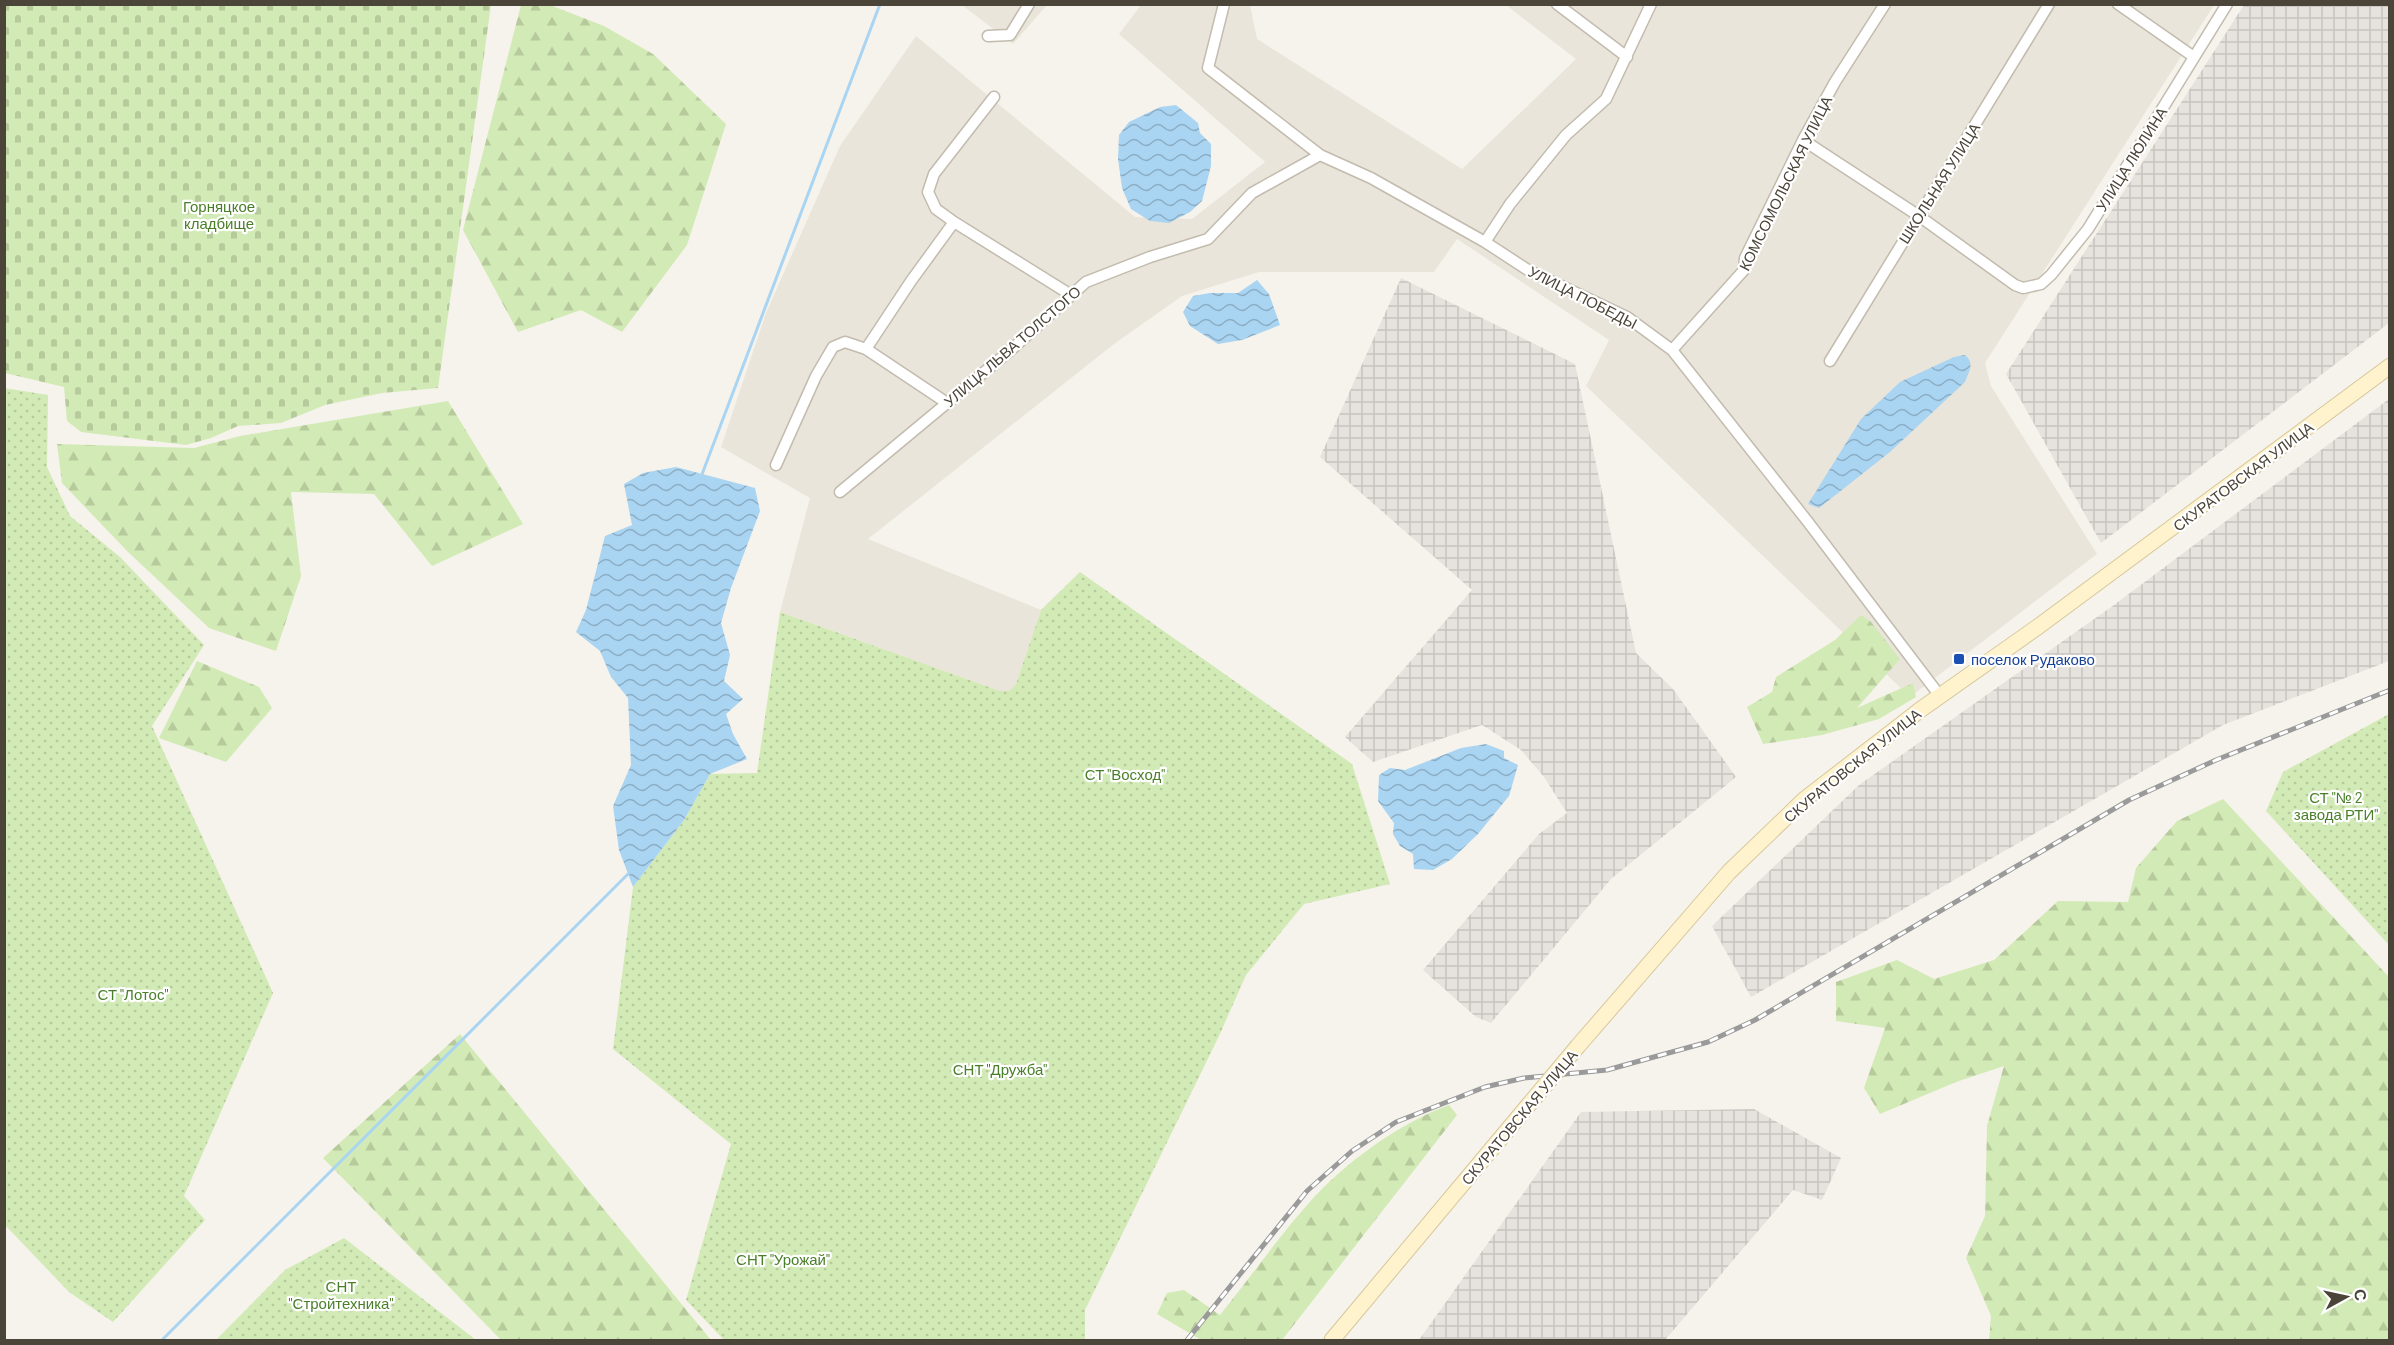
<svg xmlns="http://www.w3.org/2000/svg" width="2394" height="1345" font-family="Barlow,sans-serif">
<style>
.residential{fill:#eae5da}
.industrial{fill:url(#industrial-grid)}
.forest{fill:url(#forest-firs)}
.cemetery{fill:url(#cemetery-stones)}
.garden{fill:url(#garden-dots)}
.water{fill:url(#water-waves)}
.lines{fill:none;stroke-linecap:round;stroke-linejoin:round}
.stream{stroke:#a9d4f2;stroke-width:3}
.street-casing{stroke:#c2bbae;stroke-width:13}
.secondary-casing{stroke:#d6c79b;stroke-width:17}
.street{stroke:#fff;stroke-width:10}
.secondary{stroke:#fff3cd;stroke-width:15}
.rail-casing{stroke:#9a9a9a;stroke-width:5}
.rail{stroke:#fff;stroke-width:3;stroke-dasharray:9;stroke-linecap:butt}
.secondary-bridge-casing{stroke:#d6c79b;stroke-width:17;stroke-linecap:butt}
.secondary-bridge{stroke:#fff3cd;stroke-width:15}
.transit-dot{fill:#1a4fb4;stroke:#fff;stroke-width:2}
.labels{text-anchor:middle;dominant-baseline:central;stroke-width:4.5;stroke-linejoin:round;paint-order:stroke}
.street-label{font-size:15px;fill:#4b4439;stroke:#fff}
.park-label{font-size:15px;fill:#4a7f2a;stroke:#fff}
.transit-label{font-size:15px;fill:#164399;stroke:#fff;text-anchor:start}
</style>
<defs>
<pattern id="industrial-grid" width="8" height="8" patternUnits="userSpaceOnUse" patternTransform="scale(1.5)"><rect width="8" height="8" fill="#e6e2dd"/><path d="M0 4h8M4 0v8" fill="none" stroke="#c7c3be"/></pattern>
<pattern id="forest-firs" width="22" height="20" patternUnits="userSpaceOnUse" patternTransform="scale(1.5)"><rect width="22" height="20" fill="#d2eab5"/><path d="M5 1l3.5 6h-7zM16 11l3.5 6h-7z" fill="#b6ca9c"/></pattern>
<pattern id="cemetery-stones" width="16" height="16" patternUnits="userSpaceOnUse" patternTransform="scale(1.5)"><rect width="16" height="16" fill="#d2eab5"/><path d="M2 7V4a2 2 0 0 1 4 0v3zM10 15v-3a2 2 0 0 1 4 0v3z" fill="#b6ca9c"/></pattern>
<pattern id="garden-dots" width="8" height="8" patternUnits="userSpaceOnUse" patternTransform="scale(1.5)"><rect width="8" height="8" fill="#d2eab5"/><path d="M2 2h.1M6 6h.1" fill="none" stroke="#b6ca9c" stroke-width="1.8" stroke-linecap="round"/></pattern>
<pattern id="water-waves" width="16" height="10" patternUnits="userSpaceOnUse" patternTransform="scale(1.5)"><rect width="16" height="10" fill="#a9d4f2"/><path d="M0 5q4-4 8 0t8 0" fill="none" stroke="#8caec5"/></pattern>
</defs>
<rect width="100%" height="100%" fill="#f6f3ec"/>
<!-- residential -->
<path class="residential" d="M 962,5 L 1047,5 L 1013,44 Z
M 1141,5 L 1250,5 L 1257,39 L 1462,169 L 1576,59 L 1506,5 L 2214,5 L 1985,363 L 1991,386 L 2097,554 L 1910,697 L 1586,386 L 1609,340 L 1457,239 L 1434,272 L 1259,272 L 1182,296 L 1114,344 L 868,539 L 1041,610 L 1016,684 L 1009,691 L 1000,691 L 780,612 L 810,498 L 721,447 L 766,313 L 840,146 L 916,36 L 1135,217 L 1192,219 L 1265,162 L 1119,34 Z"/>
<!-- industrial -->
<path class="industrial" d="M 2244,5 L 2389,5 L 2389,323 L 2101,543 L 2006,374 Z
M 1401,278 L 1575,364 L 1636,653 L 1673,689 L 1736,777 L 1611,879 L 1491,1023 L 1476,1017 L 1423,970 L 1539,834 L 1567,813 L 1544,777 L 1521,750 L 1482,725 L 1373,762 L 1345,737 L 1472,590 L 1320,457 Z
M 2389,399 L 2389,661 L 2223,725 L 1751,997 L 1712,926 L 1859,785 L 2114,605 Z
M 1754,1109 L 1841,1158 L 1822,1200 L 1793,1190 L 1665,1340 L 1419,1340 L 1581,1112 Z"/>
<!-- forest -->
<path class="forest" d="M 521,5 L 550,5 L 604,26 L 653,54 L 726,124 L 687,245 L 622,332 L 581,310 L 518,332 L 463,230 Z
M 448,401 L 523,524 L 432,566 L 374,494 L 291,492 L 301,576 L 276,651 L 209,628 L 128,552 L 62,483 L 57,444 L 194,448 L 240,436 Z
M 1861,615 L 1871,622 L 1900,659 L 1857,708 L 1913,683 L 1916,697 L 1879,719 L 1822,735 L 1763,744 L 1747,707 L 1772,692 L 1776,677 L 1835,640 Z
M 197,661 L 259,687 L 272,708 L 226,762 L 159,738 Z
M 2223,799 L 2389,977 L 2389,1340 L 1989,1340 L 1991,1316 L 1966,1258 L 1985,1216 L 1987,1126 L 2004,1066 L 1956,1082 L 1880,1114 L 1864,1088 L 1885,1028 L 1836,1021 L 1836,982 L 1897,960 L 1934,979 L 1994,960 L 2058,901 L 2128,902 L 2136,868 L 2177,821 Z
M 460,1034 L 711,1340 L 501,1340 L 323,1158 Z
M 1449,1105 L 1457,1115 L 1282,1340 L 1201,1340 L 1157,1314 L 1167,1293 L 1184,1290 L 1220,1315 C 1250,1278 1277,1239 1308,1204 C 1343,1164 1399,1123 1449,1105 Z"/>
<!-- cemetery -->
<path class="cemetery" d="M 5,4 L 491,5 L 438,388 L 382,393 L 325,405 L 281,423 L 238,426 L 211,438 L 186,445 L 81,432 L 67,421 L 64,387 L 5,373 Z"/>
<!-- garden -->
<path class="garden" d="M 4,388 L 48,395 L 47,467 L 70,516 L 120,557 L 204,645 L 152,726 L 273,993 L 184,1196 L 205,1220 L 113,1322 L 69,1292 L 5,1225 Z
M 1080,572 L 1352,764 L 1390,884 L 1304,904 L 1246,975 L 1219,1036 L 1085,1310 L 1085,1340 L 724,1340 L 686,1300 L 731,1144 L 613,1049 L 633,887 L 684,820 L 710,774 L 757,773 L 780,612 L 1000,691 L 1009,691 L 1016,684 L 1041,610 Z
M 2389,714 L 2389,945 L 2266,811 L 2283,772 Z
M 344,1238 L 476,1340 L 216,1340 L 285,1270 Z"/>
<!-- water -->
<path class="water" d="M 1176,105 L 1198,123 L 1200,133 L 1211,144 L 1211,166 L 1202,201 L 1190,212 L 1169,223 L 1150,221 L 1131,209 L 1122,188 L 1118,159 L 1119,135 L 1129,122 L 1160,107 Z
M 1257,280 L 1269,294 L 1280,325 L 1242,340 L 1218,344 L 1190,326 L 1183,312 L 1193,296 L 1210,293 L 1238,293 Z
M 1965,355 C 1975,363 1969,371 1965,382 L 1890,452 L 1819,508 L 1808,504 L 1861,419 L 1900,382 L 1954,357 Z
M 676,467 L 755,488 L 760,511 L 731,588 L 721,623 L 730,655 L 724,681 L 743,699 L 726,714 L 733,734 L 747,759 L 710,774 L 684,820 L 633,887 L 619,850 L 613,806 L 631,765 L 628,698 L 611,677 L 600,651 L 576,632 L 586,610 L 605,536 L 632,525 L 624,484 L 643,473 Z
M 1486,744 L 1504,751 L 1504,758 L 1518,765 L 1509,796 L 1478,834 L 1452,859 L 1433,870 L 1414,869 L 1413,854 L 1400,846 L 1393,834 L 1394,823 L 1378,801 L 1379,775 L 1390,768 L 1405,770 L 1461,748 Z"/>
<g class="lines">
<!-- stream -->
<path class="stream" d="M 701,477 L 880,4
M 162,1340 L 629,873"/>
<!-- street casing -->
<g class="street-casing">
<path id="street" d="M 1224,4 L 1208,68 L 1320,155 L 1371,178 L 1485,242 L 1528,270 L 1627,317 L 1672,350 L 1808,522 L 1940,696
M 1557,4 L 1627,57
M 2118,4 L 2194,57
M 988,36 L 1010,35 L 1029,4
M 1803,140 L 1919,216 L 2015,285 L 2023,288 L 2041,284 L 2051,275 L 2088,229 L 2227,4
M 954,222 L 1071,295
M 1485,242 L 1510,204 L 1566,135 L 1606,99 L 1651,4
M 866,349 L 911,281 L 954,222 L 936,209 L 928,192 L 934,174 L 994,97
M 1672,350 L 1744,270 L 1745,258 L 1803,140 L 1835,82 L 1885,4
M 1830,361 L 2049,4
M 776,465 L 816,376 L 833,347 L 845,342 L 866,349 L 947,403
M 840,492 L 1012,349 L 1086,282 L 1150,257 L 1208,239 L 1252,193 L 1320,155"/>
</g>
<!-- secondary casing -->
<g class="secondary-casing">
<path id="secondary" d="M 1578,1046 L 1729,872 L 1805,799 L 1920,710 L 2039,626 L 2390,366
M 1332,1340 L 1526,1108"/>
</g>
<!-- street -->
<use href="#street" class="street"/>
<!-- secondary -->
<use href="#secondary" class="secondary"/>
<!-- rail casing -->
<g class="rail-casing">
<path id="rail" d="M 1187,1340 L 1307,1191 L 1352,1151 L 1396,1122 L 1485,1087 L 1524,1078 L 1607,1070 L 1708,1042 L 1755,1020 L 2129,800 L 2216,760 L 2390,690"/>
</g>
<!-- rail -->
<use href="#rail" class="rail"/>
<!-- secondary-bridge casing -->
<g class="secondary-bridge-casing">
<path id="secondary-bridge" d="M 1526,1108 L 1578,1046"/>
</g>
<!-- secondary-bridge -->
<use href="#secondary-bridge" class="secondary-bridge"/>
</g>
<!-- markers -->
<rect class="transit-dot" x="1953" y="653" width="12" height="12" rx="3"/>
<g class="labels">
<!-- street labels -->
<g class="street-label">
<text transform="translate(2131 159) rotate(-58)">УЛИЦА ЛЮЛИНА</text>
<text transform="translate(1785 183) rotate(-64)">КОМСОМОЛЬСКАЯ УЛИЦА</text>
<text transform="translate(1939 183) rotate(-58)">ШКОЛЬНАЯ УЛИЦА</text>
<text transform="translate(1583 297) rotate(27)">УЛИЦА ПОБЕДЫ</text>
<text transform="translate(1012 346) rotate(-41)">УЛИЦА ЛЬВА ТОЛСТОГО</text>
<text transform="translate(2243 476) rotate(-37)">СКУРАТОВСКАЯ УЛИЦА</text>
<text transform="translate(1852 765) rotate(-39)">СКУРАТОВСКАЯ УЛИЦА</text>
<text transform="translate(1519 1117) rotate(-50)">СКУРАТОВСКАЯ УЛИЦА</text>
</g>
<!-- park labels -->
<g class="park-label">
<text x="219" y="206">Горняцкое<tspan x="219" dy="17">кладбище</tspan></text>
<text x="1125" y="774">СТ "Восход"</text>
<text x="2336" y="797">СТ "№ 2<tspan x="2336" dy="17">завода РТИ"</tspan></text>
<text x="133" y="994">СТ "Лотос"</text>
<text x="1000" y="1069">СНТ "Дружба"</text>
<text x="783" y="1259">СНТ "Урожай"</text>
<text x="341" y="1286">СНТ<tspan x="341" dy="17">"Стройтехника"</tspan></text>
</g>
<!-- transit labels -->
<g class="transit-label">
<text x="1971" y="659">поселок Рудаково</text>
</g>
</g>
<!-- border -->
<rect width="2394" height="1345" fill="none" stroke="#4b4439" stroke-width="12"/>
<!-- north arrow -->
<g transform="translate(2346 1297) rotate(82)" stroke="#ffffff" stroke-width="4.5" paint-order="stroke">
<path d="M0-4.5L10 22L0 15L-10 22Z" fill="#4b4439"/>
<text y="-9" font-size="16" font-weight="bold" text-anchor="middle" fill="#4b4439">С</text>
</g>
</svg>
